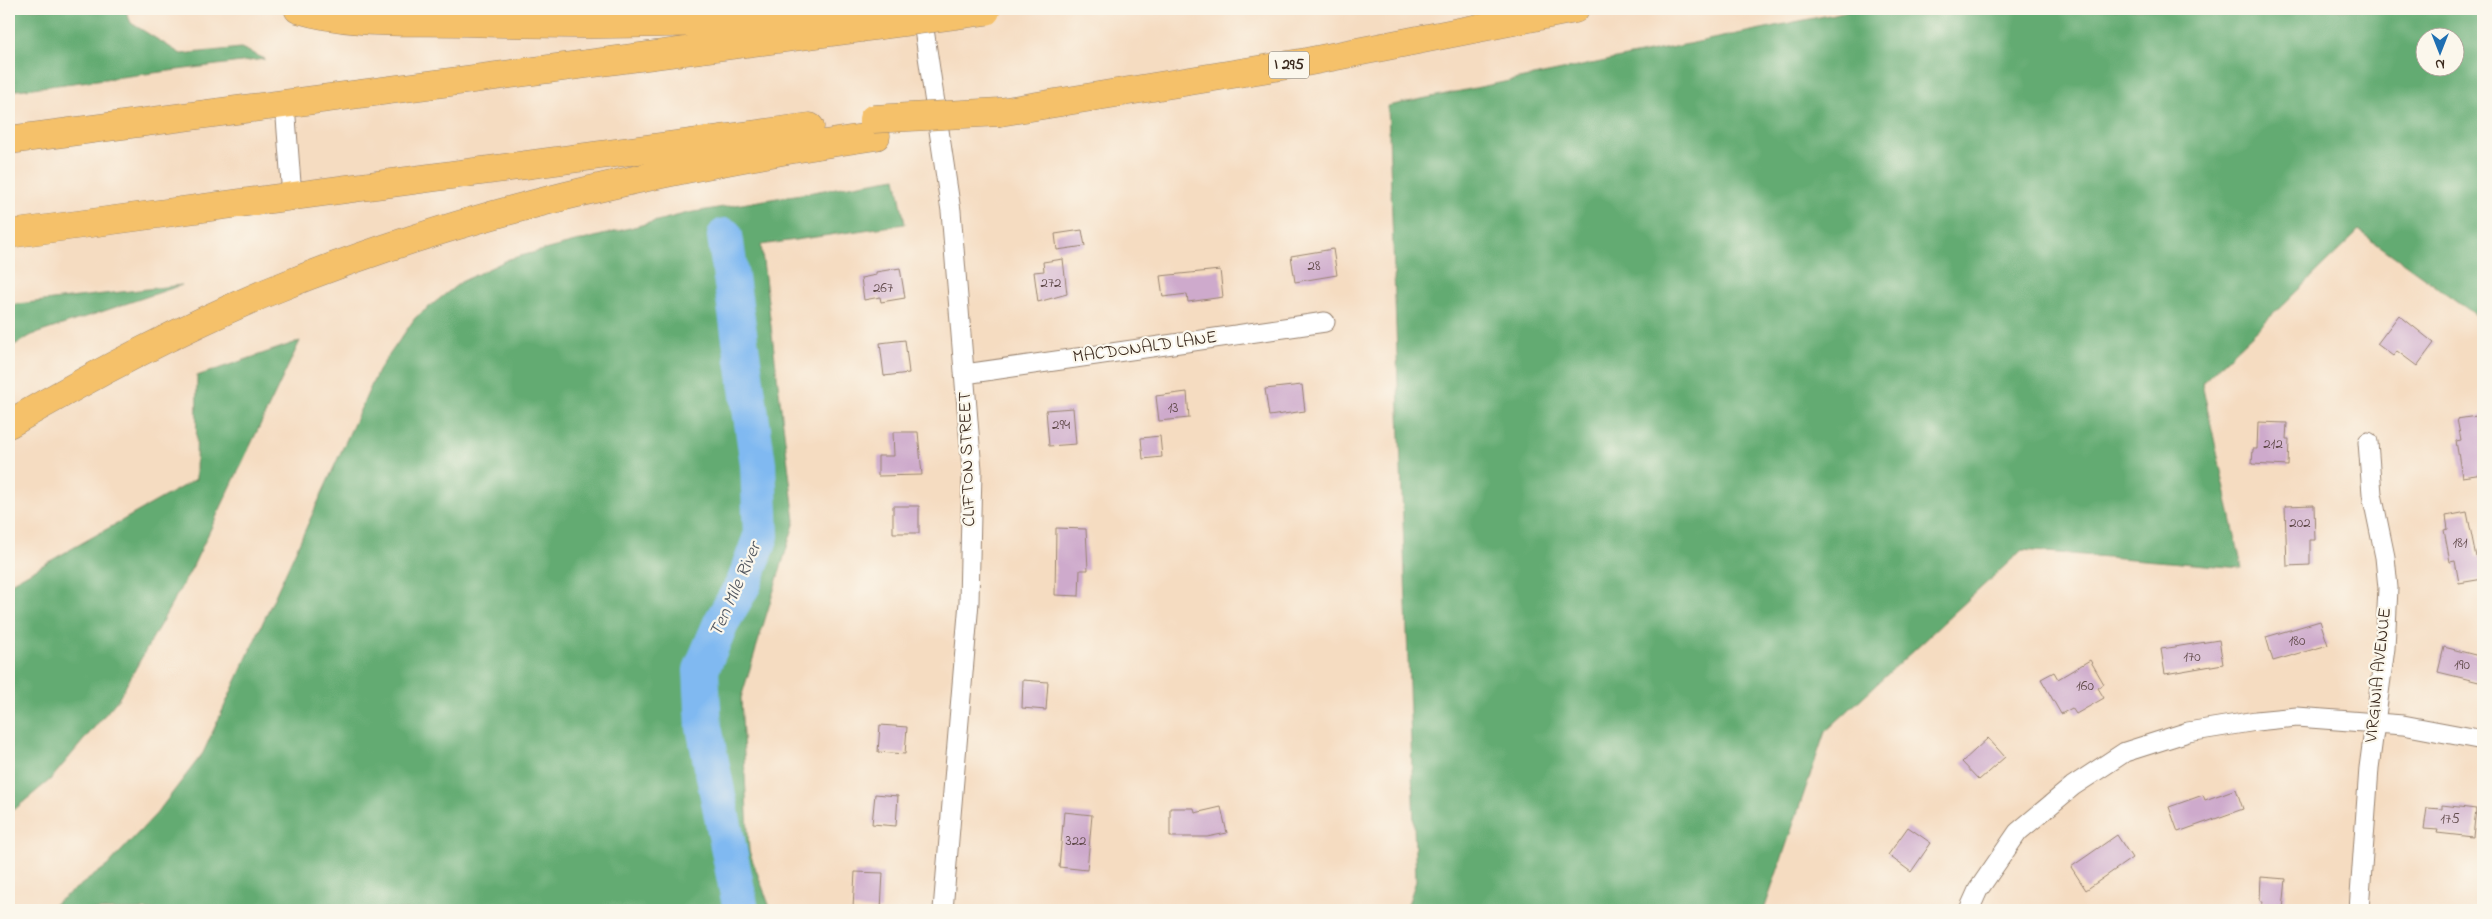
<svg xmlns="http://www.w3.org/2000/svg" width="2492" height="919" font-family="'Indie Flower',sans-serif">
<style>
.forest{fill:#64ab72;stroke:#506a48;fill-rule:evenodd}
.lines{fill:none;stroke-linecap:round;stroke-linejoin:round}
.river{stroke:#80b9f1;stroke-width:36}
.building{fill:#ceaacc}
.minor-casing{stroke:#988370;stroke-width:21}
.highway-casing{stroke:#988370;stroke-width:29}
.minor{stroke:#fff;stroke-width:19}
.highway{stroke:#f5c16b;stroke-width:28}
.highway-bridge-casing{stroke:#988370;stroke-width:29;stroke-linecap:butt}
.highway-bridge{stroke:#f5c16b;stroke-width:28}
.labels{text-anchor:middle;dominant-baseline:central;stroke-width:4.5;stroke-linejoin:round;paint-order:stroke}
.number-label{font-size:15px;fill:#604a4a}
.shield{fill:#fbf7ec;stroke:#75685c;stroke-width:1}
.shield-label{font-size:16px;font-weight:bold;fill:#3b2a1e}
.street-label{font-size:18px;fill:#3b2a1e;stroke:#fbf7ec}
.water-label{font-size:19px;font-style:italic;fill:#50555d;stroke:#fbf7ec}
</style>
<rect width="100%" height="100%" fill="#fbf7ec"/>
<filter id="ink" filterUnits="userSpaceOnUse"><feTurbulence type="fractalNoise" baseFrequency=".02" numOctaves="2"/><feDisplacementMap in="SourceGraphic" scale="10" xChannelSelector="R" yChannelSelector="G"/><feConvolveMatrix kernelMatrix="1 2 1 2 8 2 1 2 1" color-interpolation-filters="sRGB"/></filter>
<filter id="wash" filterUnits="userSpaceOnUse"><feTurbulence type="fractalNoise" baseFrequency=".0096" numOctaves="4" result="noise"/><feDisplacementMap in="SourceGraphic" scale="20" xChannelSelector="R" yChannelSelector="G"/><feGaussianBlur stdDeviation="1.12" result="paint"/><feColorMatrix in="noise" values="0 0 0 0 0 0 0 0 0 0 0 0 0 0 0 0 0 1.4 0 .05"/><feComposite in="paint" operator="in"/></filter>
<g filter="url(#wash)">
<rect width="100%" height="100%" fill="#f5dcc1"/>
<!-- forest -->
<path class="forest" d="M 9,9 L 125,9 L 131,23 L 181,54 L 241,48 L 265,59 L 9,91 Z
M 1858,9 L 2483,9 L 2483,320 L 2359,231 L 2202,383 L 2242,568 L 2022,550 L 1825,732 L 1764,910 L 1406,910 L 1416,881 L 1388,106 ZM 2424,38 L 2454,38 L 2454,68 L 2424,68 Z
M 896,178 L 905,224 L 761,245 L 795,521 L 741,698 L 749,851 L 771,910 L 46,910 L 107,866 L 157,813 L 203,753 L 378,371 L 415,318 L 461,282 L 509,259 L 688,213 Z
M 182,285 L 32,335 L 9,348 L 9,305 Z
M 300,341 L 193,566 L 119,698 L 51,779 L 9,814 L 9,584 L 196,479 L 197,376 Z"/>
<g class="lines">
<!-- river -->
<path class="river" d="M 725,236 L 758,464 L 761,536 L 744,583 L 721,623 L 701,670 L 704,727 L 741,910"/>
</g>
<g id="blocks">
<!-- building -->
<path class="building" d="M 1082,230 L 1085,246 L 1057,250 L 1055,234 Z
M 1333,249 L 1337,275 L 1295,282 L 1291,256 Z
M 1063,259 L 1067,294 L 1038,302 L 1034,272 L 1044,271 L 1043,262 Z
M 900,268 L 905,298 L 881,302 L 880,297 L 864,300 L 861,278 L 876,275 L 876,272 Z
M 1220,270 L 1223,297 L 1188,302 L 1187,294 L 1163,297 L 1160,276 Z
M 2399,315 L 2434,343 L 2417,366 L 2397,351 L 2393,356 L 2377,344 Z
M 905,340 L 909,373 L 884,376 L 880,343 Z
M 1302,385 L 1305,411 L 1269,416 L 1265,389 Z
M 1187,392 L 1189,418 L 1159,421 L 1156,396 Z
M 1073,408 L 1076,444 L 1049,446 L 1046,410 Z
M 2483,415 L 2483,474 L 2462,477 L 2456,441 L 2461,440 L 2457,419 Z
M 2258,422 L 2287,423 L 2286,439 L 2289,439 L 2288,466 L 2252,464 L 2253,449 L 2257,449 Z
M 893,432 L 918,432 L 922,475 L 878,476 L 878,456 L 894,456 Z
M 1160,436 L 1162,457 L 1143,459 L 1141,438 Z
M 2314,505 L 2315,540 L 2310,540 L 2310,565 L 2287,566 L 2285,506 Z
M 893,506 L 919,506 L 919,533 L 893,533 Z
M 2467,512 L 2476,557 L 2480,556 L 2483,579 L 2459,583 L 2455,561 L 2450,562 L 2444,530 L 2448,529 L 2446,516 Z
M 1056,528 L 1086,529 L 1088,570 L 1080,570 L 1079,596 L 1055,595 Z
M 2320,621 L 2328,645 L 2273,661 L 2266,637 Z
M 2219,640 L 2223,664 L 2165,674 L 2161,649 Z
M 2444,647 L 2483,657 L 2483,683 L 2438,672 Z
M 2090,660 L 2104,684 L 2098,688 L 2104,698 L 2076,714 L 2072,708 L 2061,714 L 2041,679 L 2054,672 L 2058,679 Z
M 1023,680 L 1048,682 L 1046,710 L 1022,708 Z
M 880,725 L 907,727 L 905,754 L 878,752 Z
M 1988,738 L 2005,757 L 1979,780 L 1962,762 Z
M 2236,789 L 2243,809 L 2178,832 L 2169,807 L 2203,795 L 2205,800 Z
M 875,794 L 898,796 L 896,826 L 872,824 Z
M 2442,805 L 2476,809 L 2473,837 L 2437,833 L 2438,830 L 2424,829 L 2427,808 L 2442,809 Z
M 1221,807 L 1227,833 L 1207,837 L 1170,837 L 1170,808 L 1194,808 L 1195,813 Z
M 1064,812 L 1092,815 L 1087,870 L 1059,867 Z
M 1908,827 L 1931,843 L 1911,872 L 1888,855 Z
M 2117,835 L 2132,858 L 2086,890 L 2071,867 Z
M 855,872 L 883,873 L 881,910 L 853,908 Z
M 2261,877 L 2286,879 L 2283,910 L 2262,910 L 2263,901 L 2260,901 Z"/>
</g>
</g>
<g filter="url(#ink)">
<use href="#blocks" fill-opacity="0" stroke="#988370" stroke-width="1"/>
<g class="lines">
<!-- minor casing -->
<g class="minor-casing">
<path id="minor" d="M 921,9 L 951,211 L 972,470 L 969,602 L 943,910
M 285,105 L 292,196
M 965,374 L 1325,322
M 1969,910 L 1978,890 L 2018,832 L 2073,786 L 2125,752 L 2188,732 L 2256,721 L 2297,717 L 2403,725 L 2483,740
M 2359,910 L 2369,768 L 2385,648 L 2388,588 L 2385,557 L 2372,494 L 2368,442"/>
</g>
<!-- highway casing -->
<g class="highway-casing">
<path id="highway" d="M 298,9 C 351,25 409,21 464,22 C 593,26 724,26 853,9
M 1000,112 L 1306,62 L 1575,9
M 9,140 L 861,28
M 9,234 L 810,127
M 9,424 C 93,375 178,330 268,292 C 462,212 668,167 876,136"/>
</g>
<!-- minor -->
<use href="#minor" class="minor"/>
<!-- highway -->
<use href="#highway" class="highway"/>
<!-- highway-bridge casing -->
<g class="highway-bridge-casing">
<path id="highway-bridge" d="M 861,28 L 986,11
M 873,119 L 1000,112"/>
</g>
<!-- highway-bridge -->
<use href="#highway-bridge" class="highway-bridge"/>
</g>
</g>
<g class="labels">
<!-- number labels -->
<g class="number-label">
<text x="1314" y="266">28</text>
<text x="1051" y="283">272</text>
<text x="883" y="288">267</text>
<text x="1173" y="408">13</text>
<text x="1061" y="425">294</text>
<text x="2273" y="444">212</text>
<text x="2300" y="523">202</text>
<text x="2460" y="543">181</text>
<text x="2297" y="641">180</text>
<text x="2192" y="657">170</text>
<text x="2462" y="665">190</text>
<text x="2085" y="686">160</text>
<text x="2450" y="819">175</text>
<text x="1076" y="841">322</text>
</g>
<!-- shield labels -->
<rect class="shield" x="1269" y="51.5" width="40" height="27" rx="4"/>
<g class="shield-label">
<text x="1289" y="65">I 295</text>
</g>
<!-- street labels -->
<g class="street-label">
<text transform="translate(1145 348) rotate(-8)">MACDONALD LANE</text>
<text transform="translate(968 459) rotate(-92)">CLIFTON STREET</text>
<text transform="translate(2379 675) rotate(-84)">VIRGINIA AVENUE</text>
</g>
<!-- water labels -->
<g class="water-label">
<text transform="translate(736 590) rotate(-66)">Ten Mile River</text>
</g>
</g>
<!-- margin -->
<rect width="2492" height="919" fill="none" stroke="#fbf7ec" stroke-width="30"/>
<!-- north arrow -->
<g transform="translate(2440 52) rotate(180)"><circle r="24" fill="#fbf7ec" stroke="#aea59a"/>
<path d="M0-4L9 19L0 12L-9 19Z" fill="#1f6fb2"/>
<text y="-8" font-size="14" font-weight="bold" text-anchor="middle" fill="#3b2a1e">N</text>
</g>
</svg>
